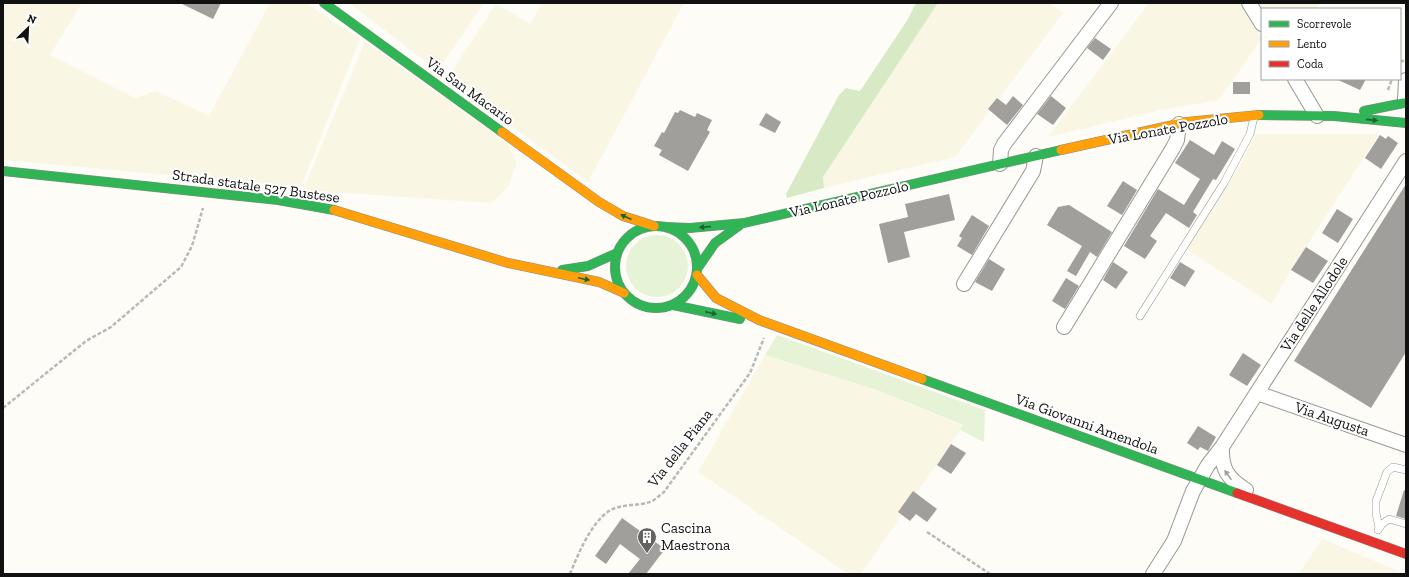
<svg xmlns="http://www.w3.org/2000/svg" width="1409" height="577" font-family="'Zilla Slab',serif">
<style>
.farmland{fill:#f9f7e4}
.green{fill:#e7f3d7}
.forest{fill:#d8eac5}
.building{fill:#a19f9c}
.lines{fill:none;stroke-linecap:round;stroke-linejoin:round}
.lane-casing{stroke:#979795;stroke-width:8}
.street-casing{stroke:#979795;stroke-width:16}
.fast-casing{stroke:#8e8d8b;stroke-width:10}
.slow-casing{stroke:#8e8d8b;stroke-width:10}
.jam-casing{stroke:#8e8d8b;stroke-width:10}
.path{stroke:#b9b9b8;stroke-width:2.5;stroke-dasharray:4 2;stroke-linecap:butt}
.lane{stroke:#fffffe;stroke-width:7}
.street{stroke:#fffffe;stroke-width:14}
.fast{stroke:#30b455;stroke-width:9}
.slow{stroke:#ff9f0a;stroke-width:9}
.jam{stroke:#e5322d;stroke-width:9}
.oneway{fill:#206233}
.oneway2{fill:#a0a09f}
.labels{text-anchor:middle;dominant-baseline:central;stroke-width:4;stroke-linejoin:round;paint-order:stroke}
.street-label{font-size:15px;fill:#111;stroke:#fff}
.poi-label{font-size:15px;fill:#111;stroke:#fff;text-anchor:start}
</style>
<rect width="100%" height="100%" fill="#fdfcf7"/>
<!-- farmland -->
<path class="farmland" d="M 4,3 L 82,3 L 50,55 L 135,98 L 157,91 L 209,116 L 270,3 L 306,3 L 360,39 L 301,187 L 3,160 Z
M 349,3 L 484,3 L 438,71 Z
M 542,3 L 684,3 L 588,182 L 447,79 L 496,4 L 530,24 Z
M 938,3 L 1049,3 L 1063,13 L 955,157 L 824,188 L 823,177 Z
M 1149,3 L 1240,3 L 1262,38 L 1219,100 L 1161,110 L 1048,137 Z
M 1250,3 L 1320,3 L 1317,9 L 1262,9 L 1262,21 Z
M 365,42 L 507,143 L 517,163 L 508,187 L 497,198 L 491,203 L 303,190 Z
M 1255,134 L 1379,134 L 1291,270 L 1272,304 L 1184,248 L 1209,216 L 1242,162 Z
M 765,355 L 880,391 L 963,426 L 861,574 L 848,574 L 698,472 Z
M 1322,539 L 1406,574 L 1299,574 Z"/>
<!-- green -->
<path class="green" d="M626 266a31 31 0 1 1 62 0a31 31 0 1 1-62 0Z
M 777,335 L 985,410 L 984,442 L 960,430 L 963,425 L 880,391 L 765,355 Z"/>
<!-- forest -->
<path class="forest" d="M 916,3 L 938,3 L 823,177 L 824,188 L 787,198 L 786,194 L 839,95 L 846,88 L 860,91 L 908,19 Z"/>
<!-- building -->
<path class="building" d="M 180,3 L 221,3 L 213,19 Z
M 1095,38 L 1111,49 L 1103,60 L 1087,48 Z
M 1336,79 L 1366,79 L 1360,90 Z
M 1233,82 L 1250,82 L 1250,94 L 1233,94 Z
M 1013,96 L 1023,105 L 1007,125 L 988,109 L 997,98 L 1006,105 Z
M 1051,96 L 1066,108 L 1053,125 L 1037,114 Z
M 680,110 L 695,117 L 697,113 L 712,120 L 707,130 L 710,132 L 688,171 L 659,155 L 662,150 L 654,146 L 662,132 L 664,133 L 675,112 L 678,113 Z
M 766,113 L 781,122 L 775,133 L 759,125 Z
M 1380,135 L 1386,139 L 1388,136 L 1398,143 L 1381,169 L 1365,158 Z
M 1190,140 L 1214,155 L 1222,141 L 1235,149 L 1216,180 L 1213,179 L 1193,212 L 1197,215 L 1189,228 L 1166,213 L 1150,236 L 1157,241 L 1145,259 L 1124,246 L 1158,189 L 1184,205 L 1200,179 L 1175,163 Z
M 1123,181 L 1137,190 L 1122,215 L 1107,206 Z
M 1406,184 L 1406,352 L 1371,408 L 1294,361 Z
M 949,194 L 955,220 L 904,232 L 910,257 L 888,263 L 879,224 L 908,217 L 905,204 Z
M 1069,205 L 1112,232 L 1097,257 L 1090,252 L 1076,276 L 1067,271 L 1082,246 L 1047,225 L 1058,207 Z
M 1337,209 L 1353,219 L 1338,243 L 1322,233 Z
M 972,215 L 989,226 L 972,255 L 957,246 L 962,238 L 959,236 Z
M 1306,247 L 1328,261 L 1313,283 L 1291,270 Z
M 989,259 L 1005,269 L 992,291 L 975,282 Z
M 1113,262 L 1128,272 L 1116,289 L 1103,280 Z
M 1180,262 L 1195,271 L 1185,287 L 1170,278 Z
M 1066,278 L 1079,286 L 1065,309 L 1052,301 Z
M 1243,353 L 1261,365 L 1247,386 L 1229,375 Z
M 1198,426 L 1216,437 L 1208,451 L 1200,447 L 1198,450 L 1187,443 Z
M 951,444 L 966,453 L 951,474 L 937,465 Z
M 1404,490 L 1406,491 L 1406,519 L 1396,516 Z
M 913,491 L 937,509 L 927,522 L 916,514 L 910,521 L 898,512 Z
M 622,518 L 665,549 L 646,574 L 628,574 L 640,559 L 620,544 L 606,564 L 595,556 Z"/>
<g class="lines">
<!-- lane casing -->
<g class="lane-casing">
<path id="lane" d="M 1140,316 L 1224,183 L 1250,134 L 1254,117
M 1379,528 L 1376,513 L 1376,501 L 1387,472 L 1393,467 L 1406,470
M 1378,530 L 1382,524 L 1389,519 L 1406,524"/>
</g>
<!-- street casing -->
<g class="street-casing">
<path id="street" d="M 1249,3 L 1262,24
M 1295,79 L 1317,116
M 1405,100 L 1406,80
M 1000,164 L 1001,150 L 1004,144 L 1111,3
M 964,284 L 1033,171 L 1036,156
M 1064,327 L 1173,148 L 1177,140 L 1179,124
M 1257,393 L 1406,445
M 1222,447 C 1221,469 1228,479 1246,490
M 1153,574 L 1174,541 L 1193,491 L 1208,465 L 1222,447 L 1406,161"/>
</g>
<!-- fast casing -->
<g class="fast-casing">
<path id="fast" d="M 324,3 L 502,132
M 1364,111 L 1404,103
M 1259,115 L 1334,116 L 1406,123
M 3,171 L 278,200 L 334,210
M615 267a41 41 0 1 1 82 0a41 41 0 1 1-82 0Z
M 666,227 L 690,228 L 744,223 L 1061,150
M 697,269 L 715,243 L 740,225
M 562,270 L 588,266 L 617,253
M 673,305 L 740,319
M 922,379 L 1237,493"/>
</g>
<!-- slow casing -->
<g class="slow-casing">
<path id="slow" d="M 502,132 L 599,202 L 623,216 L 654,226
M 1061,150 L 1187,122 L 1259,115
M 334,210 L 508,263 L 599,282 L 624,293
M 697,275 L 716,298 L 759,320 L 922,379"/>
</g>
<!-- jam casing -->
<g class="jam-casing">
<path id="jam" d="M 1237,493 L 1406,554"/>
</g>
<!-- path -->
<path class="path" d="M 1400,61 L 1404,61
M 1388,90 L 1392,79
M 3,408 L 86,341 L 111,327 L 181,267 L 192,246 L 203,208
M 927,532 L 990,574
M 570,574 C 578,554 591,523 609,511 C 621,503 639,507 652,501 C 656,499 660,495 664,492 L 750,373 L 764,338"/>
<!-- lane -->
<use href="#lane" class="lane"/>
<!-- street -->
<use href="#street" class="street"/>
<!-- fast -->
<use href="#fast" class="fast"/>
<!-- slow -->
<use href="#slow" class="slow"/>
<!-- jam -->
<use href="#jam" class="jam"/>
</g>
<!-- one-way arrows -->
<defs><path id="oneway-solid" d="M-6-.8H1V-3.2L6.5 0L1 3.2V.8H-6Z"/></defs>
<g class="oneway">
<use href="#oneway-solid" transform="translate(1372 120) rotate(6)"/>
<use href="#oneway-solid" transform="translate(626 217) rotate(-156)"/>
<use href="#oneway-solid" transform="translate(705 227) rotate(175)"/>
<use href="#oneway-solid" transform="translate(584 279) rotate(12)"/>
<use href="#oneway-solid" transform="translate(711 313) rotate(13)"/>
</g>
<use class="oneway2" href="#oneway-solid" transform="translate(1228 475) rotate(-125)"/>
<!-- icons -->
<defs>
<g id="building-pin" transform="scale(1)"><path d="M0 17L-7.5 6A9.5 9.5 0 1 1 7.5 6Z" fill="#646362" stroke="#fff"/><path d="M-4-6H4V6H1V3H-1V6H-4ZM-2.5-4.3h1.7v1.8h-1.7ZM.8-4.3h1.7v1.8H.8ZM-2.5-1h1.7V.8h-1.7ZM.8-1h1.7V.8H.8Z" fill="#fff"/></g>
</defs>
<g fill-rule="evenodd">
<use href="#building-pin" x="647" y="537"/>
</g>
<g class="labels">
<!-- street labels -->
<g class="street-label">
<text transform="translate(470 91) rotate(36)">Via San Macario</text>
<text transform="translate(1168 129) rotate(-10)">Via Lonate Pozzolo</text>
<text transform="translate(256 186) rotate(8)">Strada statale 527 Bustese</text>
<text transform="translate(849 199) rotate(-13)">Via Lonate Pozzolo</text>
<text transform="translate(1314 304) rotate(-57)">Via delle Allodole</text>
<text transform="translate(1332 419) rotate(19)">Via Augusta</text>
<text transform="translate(1087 424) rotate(20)">Via Giovanni Amendola</text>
<text transform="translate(680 448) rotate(-52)">Via della Piana</text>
</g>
<!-- poi labels -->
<g class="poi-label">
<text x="661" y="528">Cascina<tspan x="661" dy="17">Maestrona</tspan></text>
</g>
</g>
<!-- border -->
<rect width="1409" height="577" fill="none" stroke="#111111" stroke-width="8"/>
<!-- legend -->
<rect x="1261" y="8" width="140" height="72" fill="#ffffff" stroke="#a0a0a0"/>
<rect x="1269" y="21" width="20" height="6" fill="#30b455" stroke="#a0a0a0"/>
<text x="1297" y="28" font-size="12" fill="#111111">Scorrevole</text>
<rect x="1269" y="41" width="20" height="6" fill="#ff9f0a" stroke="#a0a0a0"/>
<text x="1297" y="48" font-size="12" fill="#111111">Lento</text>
<rect x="1269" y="61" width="20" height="6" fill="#e5322d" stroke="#a0a0a0"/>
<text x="1297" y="68" font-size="12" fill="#111111">Coda</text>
<!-- north arrow -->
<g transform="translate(28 28) rotate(24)" stroke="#ffffff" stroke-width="3" paint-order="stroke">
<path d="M0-3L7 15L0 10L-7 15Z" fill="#111111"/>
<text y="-6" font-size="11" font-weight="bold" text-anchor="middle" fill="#111111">N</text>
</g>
</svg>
